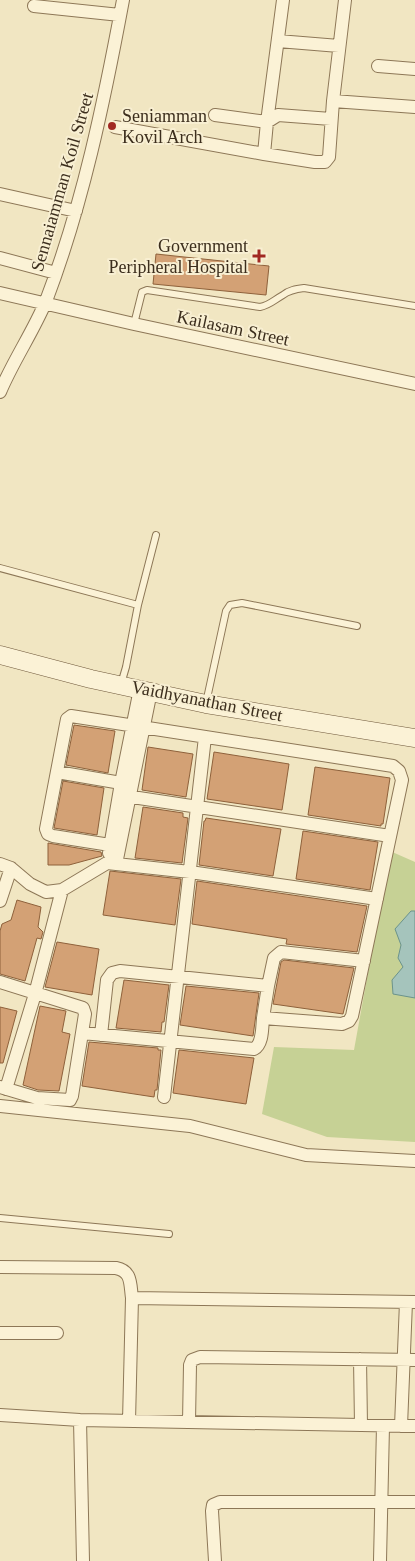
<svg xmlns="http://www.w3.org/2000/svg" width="415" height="1561" font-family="'Times New Roman',serif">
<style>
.green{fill:#c6d195}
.water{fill:#a5c4bc;stroke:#6b938b}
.building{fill:#d3a175;stroke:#8e613b}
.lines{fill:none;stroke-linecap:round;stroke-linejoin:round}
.lane-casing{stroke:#8d7757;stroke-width:8}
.street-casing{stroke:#8d7757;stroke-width:14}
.secondary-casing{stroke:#6f583b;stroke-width:19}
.lane{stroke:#fbf2d6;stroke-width:6}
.street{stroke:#fbf2d6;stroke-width:12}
.secondary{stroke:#fbf2d6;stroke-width:18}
.poi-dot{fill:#a12922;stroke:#f8efd2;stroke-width:2}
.labels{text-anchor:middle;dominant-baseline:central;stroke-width:4;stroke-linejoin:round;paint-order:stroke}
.poi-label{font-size:18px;fill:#3c2e1d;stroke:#f8efd2;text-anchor:start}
.street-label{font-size:18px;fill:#3c2e1d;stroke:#f8efd2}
</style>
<rect width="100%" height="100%" fill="#f1e6c2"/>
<!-- green -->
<path class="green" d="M 390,851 L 415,862 L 415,1142 L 327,1137 L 262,1114 L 274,1047 L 354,1050 Z"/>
<!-- water -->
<path class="water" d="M 411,911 L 415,911 L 415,998 L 393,994 L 392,980 L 403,967 L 398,958 L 401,945 L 395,929 Z"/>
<!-- building -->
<path class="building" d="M 156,254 L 269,266 L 266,295 L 153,284 Z
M 74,725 L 115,731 L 108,773 L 66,765 Z
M 148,747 L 193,754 L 186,797 L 142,790 Z
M 214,752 L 289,764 L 282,810 L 207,799 Z
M 315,767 L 390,778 L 383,824 L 381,824 L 381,826 L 308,815 Z
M 63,781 L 104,788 L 97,835 L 54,828 Z
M 143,807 L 183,813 L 183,817 L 188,818 L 182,863 L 135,858 Z
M 206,818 L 281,829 L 273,876 L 199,865 L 204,821 L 205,821 Z
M 303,831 L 378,842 L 370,890 L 296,879 Z
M 48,843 L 101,852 L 102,856 L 69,865 L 48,865 Z
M 110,871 L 181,879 L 175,925 L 103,915 Z
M 197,881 L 367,906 L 357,952 L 286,944 L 287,939 L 192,924 Z
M 17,900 L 41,907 L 38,927 L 43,932 L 41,939 L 37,938 L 25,981 L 0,974 L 0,931 L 2,924 L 11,920 Z
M 57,942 L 99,949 L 92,995 L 45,987 Z
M 284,960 L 354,968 L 343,1014 L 273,1004 L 281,962 Z
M 124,980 L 169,985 L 164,1022 L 162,1022 L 161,1032 L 116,1028 Z
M 186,986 L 259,993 L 253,1036 L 180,1025 Z
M 40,1006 L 66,1011 L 62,1032 L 70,1034 L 59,1091 L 38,1090 L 23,1085 Z
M 0,1007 L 17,1011 L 3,1063 L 0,1063 Z
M 89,1042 L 158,1048 L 158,1050 L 161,1050 L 157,1090 L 155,1090 L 154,1097 L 82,1086 Z
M 179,1050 L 254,1058 L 246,1104 L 173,1093 Z"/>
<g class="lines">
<!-- lane casing -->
<g class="lane-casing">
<path id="lane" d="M 134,324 L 142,292 L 147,290 L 260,307 C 270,305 274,300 283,295 C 289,290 296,289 304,288 L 415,306
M 0,568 L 138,605
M 121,684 L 126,667 L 138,605 L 156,535
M 206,703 L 226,611 L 230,605 L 242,603 L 357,626
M 0,1218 L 169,1234"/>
</g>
<!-- street casing -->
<g class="street-casing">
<path id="street" d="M 34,6 L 120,15
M 278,41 L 339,46
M 378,66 L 415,69
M 333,101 L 415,107
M 215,115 L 267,122 L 278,115 L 331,119
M 115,127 L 264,154 L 315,162 L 325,162 L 329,157 L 333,101 L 345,0
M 264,154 L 267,122 L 283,0
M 0,194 L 76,211
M 0,258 L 56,273
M 0,293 L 134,324 L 415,384
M 0,392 C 13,361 33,332 46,301 C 83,204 104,102 123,0
M 57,772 L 121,783
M 119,795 L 390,836
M 109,853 L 121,783 L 140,689
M 0,864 L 11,868 L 30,884 L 46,892 L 62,890 L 107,863 L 190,872 L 377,899
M 116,864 L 151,691
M 0,901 L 11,868
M 0,982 L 83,1008 L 85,1014 L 72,1096 L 70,1100 L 37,1098 L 0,1087
M 268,986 L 274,958 L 281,952 L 364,961
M 82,1033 L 254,1049 C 263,1044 262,1028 263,1018 L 342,1024 L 349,1021 L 352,1016 L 402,780 L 399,771 L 393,766 L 71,716 L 67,719 L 46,829 L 48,834 L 53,836 L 110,845
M 101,1035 L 107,980 L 112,973 L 120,971 L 268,986 L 263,1018
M 6,1089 L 35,994 L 62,890
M 164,1097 L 205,737
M 0,1106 L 190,1126 L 306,1155 L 415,1161
M 0,1267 L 116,1268 C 132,1271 130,1284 132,1298
M 0,1333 L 57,1333
M 360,1359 L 361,1425
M 0,1415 L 80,1420 L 415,1426
M 80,1420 L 83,1561
M 129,1421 L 132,1298 L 415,1302
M 189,1422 L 190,1365 L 192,1360 L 200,1357 L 415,1360
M 401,1426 L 406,1302
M 215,1561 L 212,1511 L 213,1505 L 220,1502 L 415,1502
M 380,1561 L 383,1426"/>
</g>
<!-- secondary casing -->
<g class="secondary-casing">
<path id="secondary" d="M 0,655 L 91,679 L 206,704 L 415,738"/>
</g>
<!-- lane -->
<use href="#lane" class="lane"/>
<!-- street -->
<use href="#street" class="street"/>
<!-- secondary -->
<use href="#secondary" class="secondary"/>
</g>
<!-- markers -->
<g class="poi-dot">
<circle cx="112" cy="126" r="5"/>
<path d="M256.5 248.5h5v5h5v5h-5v5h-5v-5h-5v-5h5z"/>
</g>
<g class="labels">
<!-- poi labels -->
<g class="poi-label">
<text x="122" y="116">Seniamman<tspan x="122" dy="21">Kovil Arch</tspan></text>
<text x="248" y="246" text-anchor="end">Government<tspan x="248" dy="21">Peripheral Hospital</tspan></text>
</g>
<!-- street labels -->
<g class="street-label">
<text transform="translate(62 182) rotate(-74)">Sennaiamman Koil Street</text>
<text transform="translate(233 328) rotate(12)">Kailasam Street</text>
<text transform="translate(207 701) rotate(11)">Vaidhyanathan Street</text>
</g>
</g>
</svg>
